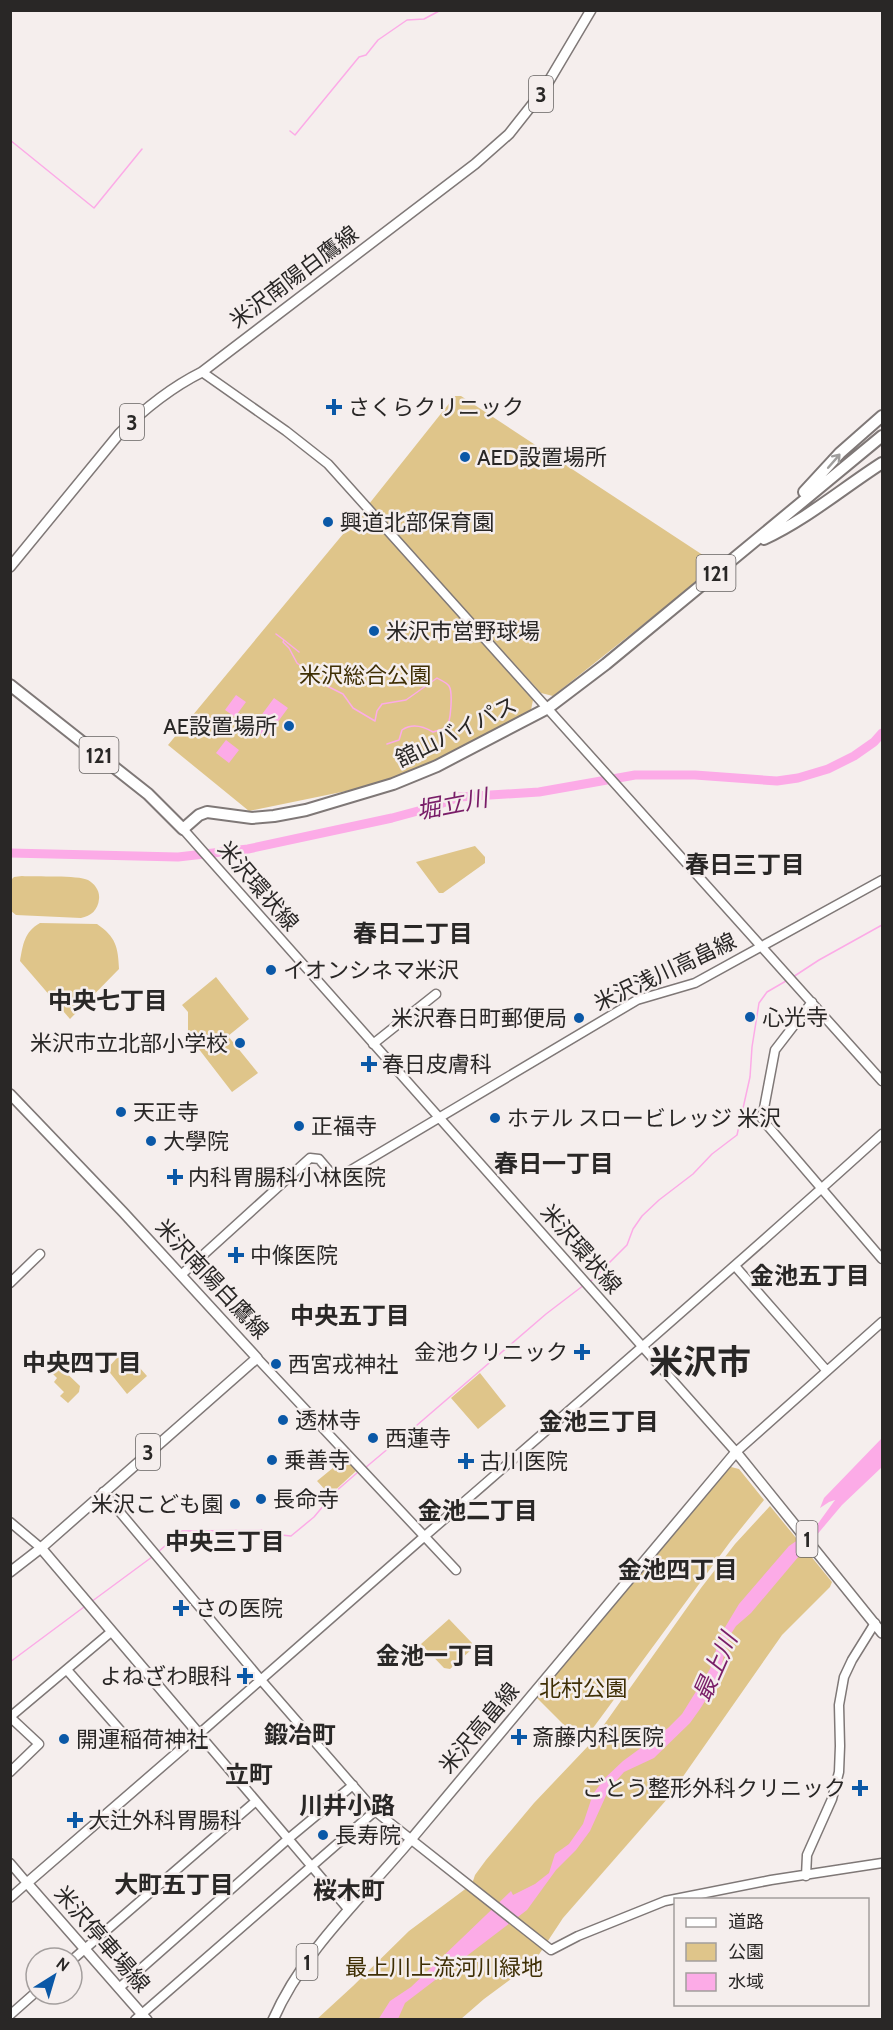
<svg xmlns="http://www.w3.org/2000/svg" width="893" height="2030" font-family="Cabin,'Noto Sans JP',sans-serif">
<style>
.green{fill:#dfc58a}
.water{fill:#fcabe7}
.lines{fill:none;stroke-linecap:round;stroke-linejoin:round}
.stream{stroke:#fcabe7;stroke-width:1.5}
.river{stroke:#fcabe7;stroke-width:9}
.secondary-casing{stroke:#7f7877;stroke-width:11}
.primary-casing{stroke:#7f7877;stroke-width:12}
.highway-casing{stroke:#7f7877;stroke-width:14}
.secondary{stroke:#fff;stroke-width:8}
.primary{stroke:#fff;stroke-width:9}
.highway{stroke:#fff;stroke-width:10}
.oneway{stroke:#9f9e9d}
.poi-dot{fill:#0a58a7;stroke:#f5eeed;stroke-width:2}
.labels{text-anchor:middle;dominant-baseline:central;stroke-width:5;stroke-linejoin:round;paint-order:stroke}
.shield{fill:#f5eeed;stroke:#666362;stroke-width:1.5}
.shield-label{font-size:21px;font-weight:bold;fill:#292726}
.street-label{font-size:22px;fill:#292726;stroke:#f5eeed}
.poi-label{font-size:22px;fill:#292726;stroke:#f5eeed;text-anchor:start}
.park-label{font-size:22px;fill:#3f2f05;stroke:#f5eeed}
.water-label{font-size:24px;font-style:italic;fill:#791d68;stroke:#f5eeed}
.neighbourhood-label{font-size:24px;font-weight:bold;fill:#292726;stroke:#f5eeed}
.town-label{font-size:34px;font-weight:bold;fill:#292726;stroke:#f5eeed}
</style>
<rect width="100%" height="100%" fill="#f5eeed"/>
<!-- green -->
<path class="green" d="M 455,396 L 461,396 L 718,565 L 553,696 L 541,693 L 369,504 Z
M 363,510 L 533,700 L 531,710 L 463,748 L 395,781 L 249,811 L 168,745 Z
M 475,846 L 485,857 L 485,863 L 443,893 L 439,893 L 416,862 Z
M 22,876 C 35,877 78,875 88,880 C 95,884 100,891 99,899 C 98,910 91,916 81,918 L 16,915 L 11,911 L 11,880 L 14,877 Z
M 40,923 L 97,924 C 116,937 118,947 119,969 L 70,1019 L 20,961 C 23,945 24,932 40,923 Z
M 216,977 L 249,1019 L 228,1036 L 258,1073 L 232,1092 L 188,1035 L 188,1012 L 182,1005 Z
M 124,1350 L 147,1376 L 127,1394 L 107,1369 Z
M 58,1365 L 80,1386 L 79,1392 L 68,1403 L 60,1396 L 64,1392 L 54,1382 L 57,1378 L 51,1372 Z
M 480,1373 L 506,1406 L 478,1429 L 451,1398 Z
M 345,1458 L 356,1471 L 330,1495 L 317,1481 Z
M 727,1466 L 739,1469 L 764,1500 L 730,1542 L 582,1743 L 536,1697 Z
M 770,1506 L 832,1582 L 830,1587 L 782,1635 L 668,1798 L 563,1918 L 534,1962 L 484,1999 L 461,2019 L 316,2020 L 353,1986 L 409,1931 L 472,1884 L 475,1875 L 486,1860 L 534,1803 L 591,1743 L 701,1588 L 735,1544 Z
M 449,1619 L 472,1643 L 472,1649 L 450,1669 L 444,1668 L 421,1644 Z"/>
<!-- water -->
<path class="water" d="M 236,695 L 246,702 L 235,717 L 225,710 Z
M 274,698 L 288,708 L 266,738 L 252,728 Z
M 226,740 L 239,750 L 229,763 L 216,753 Z
M 882,1438 L 882,1467 L 842,1505 L 751,1613 L 736,1626 L 727,1640 L 719,1679 L 700,1709 L 690,1723 L 654,1758 L 624,1772 L 609,1789 L 590,1831 L 576,1850 L 556,1870 L 527,1910 L 405,2003 L 398,2019 L 378,2020 L 390,2001 L 411,1987 L 511,1891 L 513,1895 L 535,1884 L 549,1873 L 555,1854 L 569,1844 L 583,1824 L 593,1794 L 605,1778 L 623,1761 L 668,1728 L 682,1714 L 710,1669 L 721,1634 L 739,1604 L 789,1546 L 814,1529 L 835,1500 L 829,1502 L 820,1508 L 824,1498 Z"/>
<g class="lines">
<!-- stream -->
<path class="stream" d="M 290,131 L 295,135 L 359,57 L 366,55 L 378,40 L 407,20 L 424,19 L 441,10
M 10,140 L 94,208 L 142,149
M 276,634 L 284,640 L 283,642 L 289,648 L 297,663 L 323,684 L 343,694 L 353,708 L 375,721 L 377,711 L 382,704 L 406,700 L 437,678 C 440,680 446,682 449,686 C 453,692 451,723 446,728 L 433,732 C 423,726 412,723 402,730 L 399,740 L 387,744
M 284,640 L 299,652
M 793,977 L 819,960 L 882,925
M 591,1281 L 627,1245 L 633,1229 L 642,1216 L 659,1200 L 693,1174 L 712,1154 L 737,1135 L 750,1077 L 752,1047 L 759,1003 L 767,992 L 786,981
M 365,1468 L 396,1442 L 404,1440 L 409,1432 L 546,1314 L 584,1285
M 158,1552 L 182,1531 L 269,1530 L 281,1535 L 291,1536 L 314,1517 L 334,1493 L 358,1472
M 91,1602 L 152,1557
M 10,1662 L 84,1607"/>
<!-- river -->
<path class="river" d="M 10,853 L 178,857 L 248,849 L 392,818 L 429,808 L 459,797 L 539,792 L 635,775 L 695,775 L 777,781 L 798,778 L 828,769 L 854,756 L 874,742 L 882,733"/>
<!-- secondary casing -->
<g class="secondary-casing">
<path id="secondary" d="M 202,372 L 286,431 L 328,464 L 882,1081
M 183,829 L 736,1452 L 882,1322
M 812,1002 L 775,1050 L 762,1119 L 882,1259
M 373,1044 L 436,994
M 735,1266 L 827,1371
M 181,1275 L 310,1158 L 319,1159 L 336,1179 L 637,1000 L 695,983 L 882,880
M 10,1283 L 40,1254
M 257,1358 L 456,1570
M 103,1492 L 261,1680 L 375,1811 L 551,1950 L 578,1936 L 665,1901 L 771,1880 L 882,1863
M 10,1522 L 41,1548
M 67,1670 L 127,1738
M 10,1717 L 111,1632
M 10,1717 L 39,1744 L 10,1772
M 10,1863 L 27,1883 L 10,1898
M 806,1876 L 807,1855 L 832,1799 L 839,1772 L 840,1746 L 839,1705 L 844,1677 L 852,1660 L 875,1623
M 348,1909 L 199,1734 C 275,1668 350,1601 426,1535 C 579,1402 732,1270 882,1134
M 72,1960 L 256,1801
M 119,1988 L 288,1839 L 353,1785
M 10,2015 L 36,1992
M 135,2020 L 375,1811"/>
</g>
<!-- primary casing -->
<g class="primary-casing">
<path id="primary" d="M 10,567 L 119,434 C 144,409 170,388 202,372 L 475,164 L 509,134 L 543,91 L 591,10
M 10,1094 L 123,1212 L 257,1358 L 41,1548 L 10,1572
M 41,1548 L 199,1734 L 27,1883 L 147,2020
M 273,2020 C 304,1949 364,1896 413,1837 C 520,1708 628,1580 736,1452 L 882,1633"/>
</g>
<!-- highway casing -->
<g class="highway-casing">
<path id="highway" d="M 804,492 L 840,453 L 882,416
M 764,539 C 807,519 843,488 882,463
M 10,685 L 148,794 L 183,829 L 199,815 L 207,812 L 252,818 L 274,816 L 306,810 L 393,784 L 437,766 L 548,708 L 606,664 L 882,436"/>
</g>
<!-- secondary -->
<use href="#secondary" class="secondary"/>
<!-- primary -->
<use href="#primary" class="primary"/>
<!-- highway -->
<use href="#highway" class="highway"/>
</g>
<!-- one-way arrows -->
<defs><path id="oneway-shaft" d="M-6 0H5M1.5-3L5.5 0L1.5 3" fill="none" stroke-width="1.6" stroke-linecap="round" stroke-linejoin="round" transform="scale(1.5)"/></defs>
<use class="oneway" href="#oneway-shaft" transform="translate(834 461) rotate(-49)"/>
<!-- markers -->
<g class="poi-dot">
<path d="M331 398h6v6h6v6h-6v6h-6v-6h-6v-6h6z"/>
<circle cx="465" cy="457" r="6"/>
<circle cx="328" cy="522" r="6"/>
<circle cx="374" cy="631" r="6"/>
<circle cx="289" cy="726" r="6"/>
<circle cx="271" cy="970" r="6"/>
<circle cx="750" cy="1017" r="6"/>
<circle cx="579" cy="1018" r="6"/>
<circle cx="240" cy="1043" r="6"/>
<path d="M366 1055h6v6h6v6h-6v6h-6v-6h-6v-6h6z"/>
<circle cx="121" cy="1112" r="6"/>
<circle cx="495" cy="1118" r="6"/>
<circle cx="299" cy="1126" r="6"/>
<circle cx="151" cy="1141" r="6"/>
<path d="M172 1168h6v6h6v6h-6v6h-6v-6h-6v-6h6z"/>
<path d="M233 1246h6v6h6v6h-6v6h-6v-6h-6v-6h6z"/>
<path d="M579 1343h6v6h6v6h-6v6h-6v-6h-6v-6h6z"/>
<circle cx="276" cy="1364" r="6"/>
<circle cx="283" cy="1420" r="6"/>
<circle cx="373" cy="1438" r="6"/>
<circle cx="272" cy="1460" r="6"/>
<path d="M463 1452h6v6h6v6h-6v6h-6v-6h-6v-6h6z"/>
<circle cx="261" cy="1499" r="6"/>
<circle cx="235" cy="1504" r="6"/>
<path d="M178 1599h6v6h6v6h-6v6h-6v-6h-6v-6h6z"/>
<path d="M242 1667h6v6h6v6h-6v6h-6v-6h-6v-6h6z"/>
<path d="M516 1728h6v6h6v6h-6v6h-6v-6h-6v-6h6z"/>
<circle cx="64" cy="1739" r="6"/>
<path d="M857 1779h6v6h6v6h-6v6h-6v-6h-6v-6h6z"/>
<path d="M72 1811h6v6h6v6h-6v6h-6v-6h-6v-6h6z"/>
<circle cx="323" cy="1835" r="6"/>
</g>
<g class="labels">
<!-- shield labels -->
<g class="shield">
<rect x="529" y="76" width="24" height="36" rx="4.5"/>
<rect x="120" y="404" width="24" height="36" rx="4.5"/>
<rect x="696.5" y="555" width="39" height="36" rx="4.5"/>
<rect x="79.5" y="737" width="39" height="36" rx="4.5"/>
<rect x="136" y="1434" width="24" height="36" rx="4.5"/>
<rect x="796.5" y="1521" width="21" height="36" rx="4.5"/>
<rect x="296.5" y="1944" width="21" height="36" rx="4.5"/>
</g>
<g class="shield-label">
<text x="541" y="94">3</text>
<text x="132" y="422">3</text>
<text x="716" y="573">121</text>
<text x="99" y="755">121</text>
<text x="148" y="1452">3</text>
<text x="807" y="1539">1</text>
<text x="307" y="1962">1</text>
</g>
<!-- street labels -->
<g class="street-label">
<text transform="translate(294 277) rotate(-37)">米沢南陽白鷹線</text>
<text transform="translate(456 732) rotate(-26)">舘山バイパス</text>
<text transform="translate(258 886) rotate(49)">米沢環状線</text>
<text transform="translate(665 972) rotate(-25)">米沢浅川高畠線</text>
<text transform="translate(581 1249) rotate(49)">米沢環状線</text>
<text transform="translate(212 1279) rotate(47)">米沢南陽白鷹線</text>
<text transform="translate(479 1728) rotate(-50)">米沢高畠線</text>
<text transform="translate(102 1939) rotate(49)">米沢停車場線</text>
</g>
<!-- poi labels -->
<g class="poi-label">
<text x="348" y="407">さくらクリニック</text>
<text x="477" y="457">AED設置場所</text>
<text x="340" y="522">興道北部保育園</text>
<text x="386" y="631">米沢市営野球場</text>
<text x="277" y="726" text-anchor="end">AE設置場所</text>
<text x="283" y="970">イオンシネマ米沢</text>
<text x="762" y="1017">心光寺</text>
<text x="567" y="1018" text-anchor="end">米沢春日町郵便局</text>
<text x="228" y="1043" text-anchor="end">米沢市立北部小学校</text>
<text x="382" y="1064">春日皮膚科</text>
<text x="133" y="1112">天正寺</text>
<text x="507" y="1118">ホテル スロービレッジ 米沢</text>
<text x="311" y="1126">正福寺</text>
<text x="163" y="1141">大學院</text>
<text x="188" y="1177">内科胃腸科小林医院</text>
<text x="250" y="1255">中條医院</text>
<text x="568" y="1352" text-anchor="end">金池クリニック</text>
<text x="288" y="1364">西宮戎神社</text>
<text x="295" y="1420">透林寺</text>
<text x="385" y="1438">西蓮寺</text>
<text x="284" y="1460">乗善寺</text>
<text x="480" y="1461">古川医院</text>
<text x="273" y="1499">長命寺</text>
<text x="223" y="1504" text-anchor="end">米沢こども園</text>
<text x="195" y="1608">さの医院</text>
<text x="232" y="1676" text-anchor="end">よねざわ眼科</text>
<text x="532" y="1737">斎藤内科医院</text>
<text x="76" y="1739">開運稲荷神社</text>
<text x="846" y="1788" text-anchor="end">ごとう整形外科クリニック</text>
<text x="88" y="1820">大辻外科胃腸科</text>
<text x="335" y="1835">長寿院</text>
</g>
<!-- park labels -->
<g class="park-label">
<text x="365" y="675">米沢総合公園</text>
<text x="583" y="1688">北村公園</text>
<text x="444" y="1967">最上川上流河川緑地</text>
</g>
<!-- water labels -->
<g class="water-label">
<text transform="translate(452 804) rotate(-11)">堀立川</text>
<text transform="translate(715 1667) rotate(-66)">最上川</text>
</g>
<!-- neighbourhood labels -->
<g class="neighbourhood-label">
<text x="745" y="864">春日三丁目</text>
<text x="413" y="933">春日二丁目</text>
<text x="108" y="1000">中央七丁目</text>
<text x="554" y="1163">春日一丁目</text>
<text x="810" y="1275">金池五丁目</text>
<text x="350" y="1315">中央五丁目</text>
<text x="82" y="1362">中央四丁目</text>
<text x="599" y="1421">金池三丁目</text>
<text x="478" y="1510">金池二丁目</text>
<text x="225" y="1541">中央三丁目</text>
<text x="678" y="1569">金池四丁目</text>
<text x="436" y="1655">金池一丁目</text>
<text x="300" y="1734">鍛冶町</text>
<text x="249" y="1774">立町</text>
<text x="347" y="1805">川井小路</text>
<text x="174" y="1884">大町五丁目</text>
<text x="349" y="1890">桜木町</text>
</g>
<!-- town labels -->
<g class="town-label">
<text x="700" y="1362">米沢市</text>
</g>
</g>
<!-- border -->
<rect width="893" height="2030" fill="none" stroke="#292726" stroke-width="24"/>
<!-- legend -->
<rect x="674" y="1898" width="195" height="108" fill="#f5eeed" stroke="#a39e9d" stroke-width="1.5"/>
<rect x="686" y="1918" width="30" height="9" fill="#ffffff" stroke="#a39e9d" stroke-width="1.5"/>
<text x="728" y="1928" font-size="18" fill="#292726">道路</text>
<rect x="686" y="1943" width="30" height="18" fill="#dfc58a" stroke="#a39e9d" stroke-width="1.5"/>
<text x="728" y="1958" font-size="18" fill="#292726">公園</text>
<rect x="686" y="1973" width="30" height="18" fill="#fcabe7" stroke="#a39e9d" stroke-width="1.5"/>
<text x="728" y="1988" font-size="18" fill="#292726">水域</text>
<!-- north arrow -->
<g transform="translate(54 1976) rotate(37)"><circle r="28" fill="#f5eeed" stroke="#a39e9d" stroke-width="1.5"/>
<path d="M0-4.5L10 22L0 15L-10 22Z" fill="#0a58a7"/>
<text y="-9" font-size="16" font-weight="bold" text-anchor="middle" fill="#292726">N</text>
</g>
</svg>
